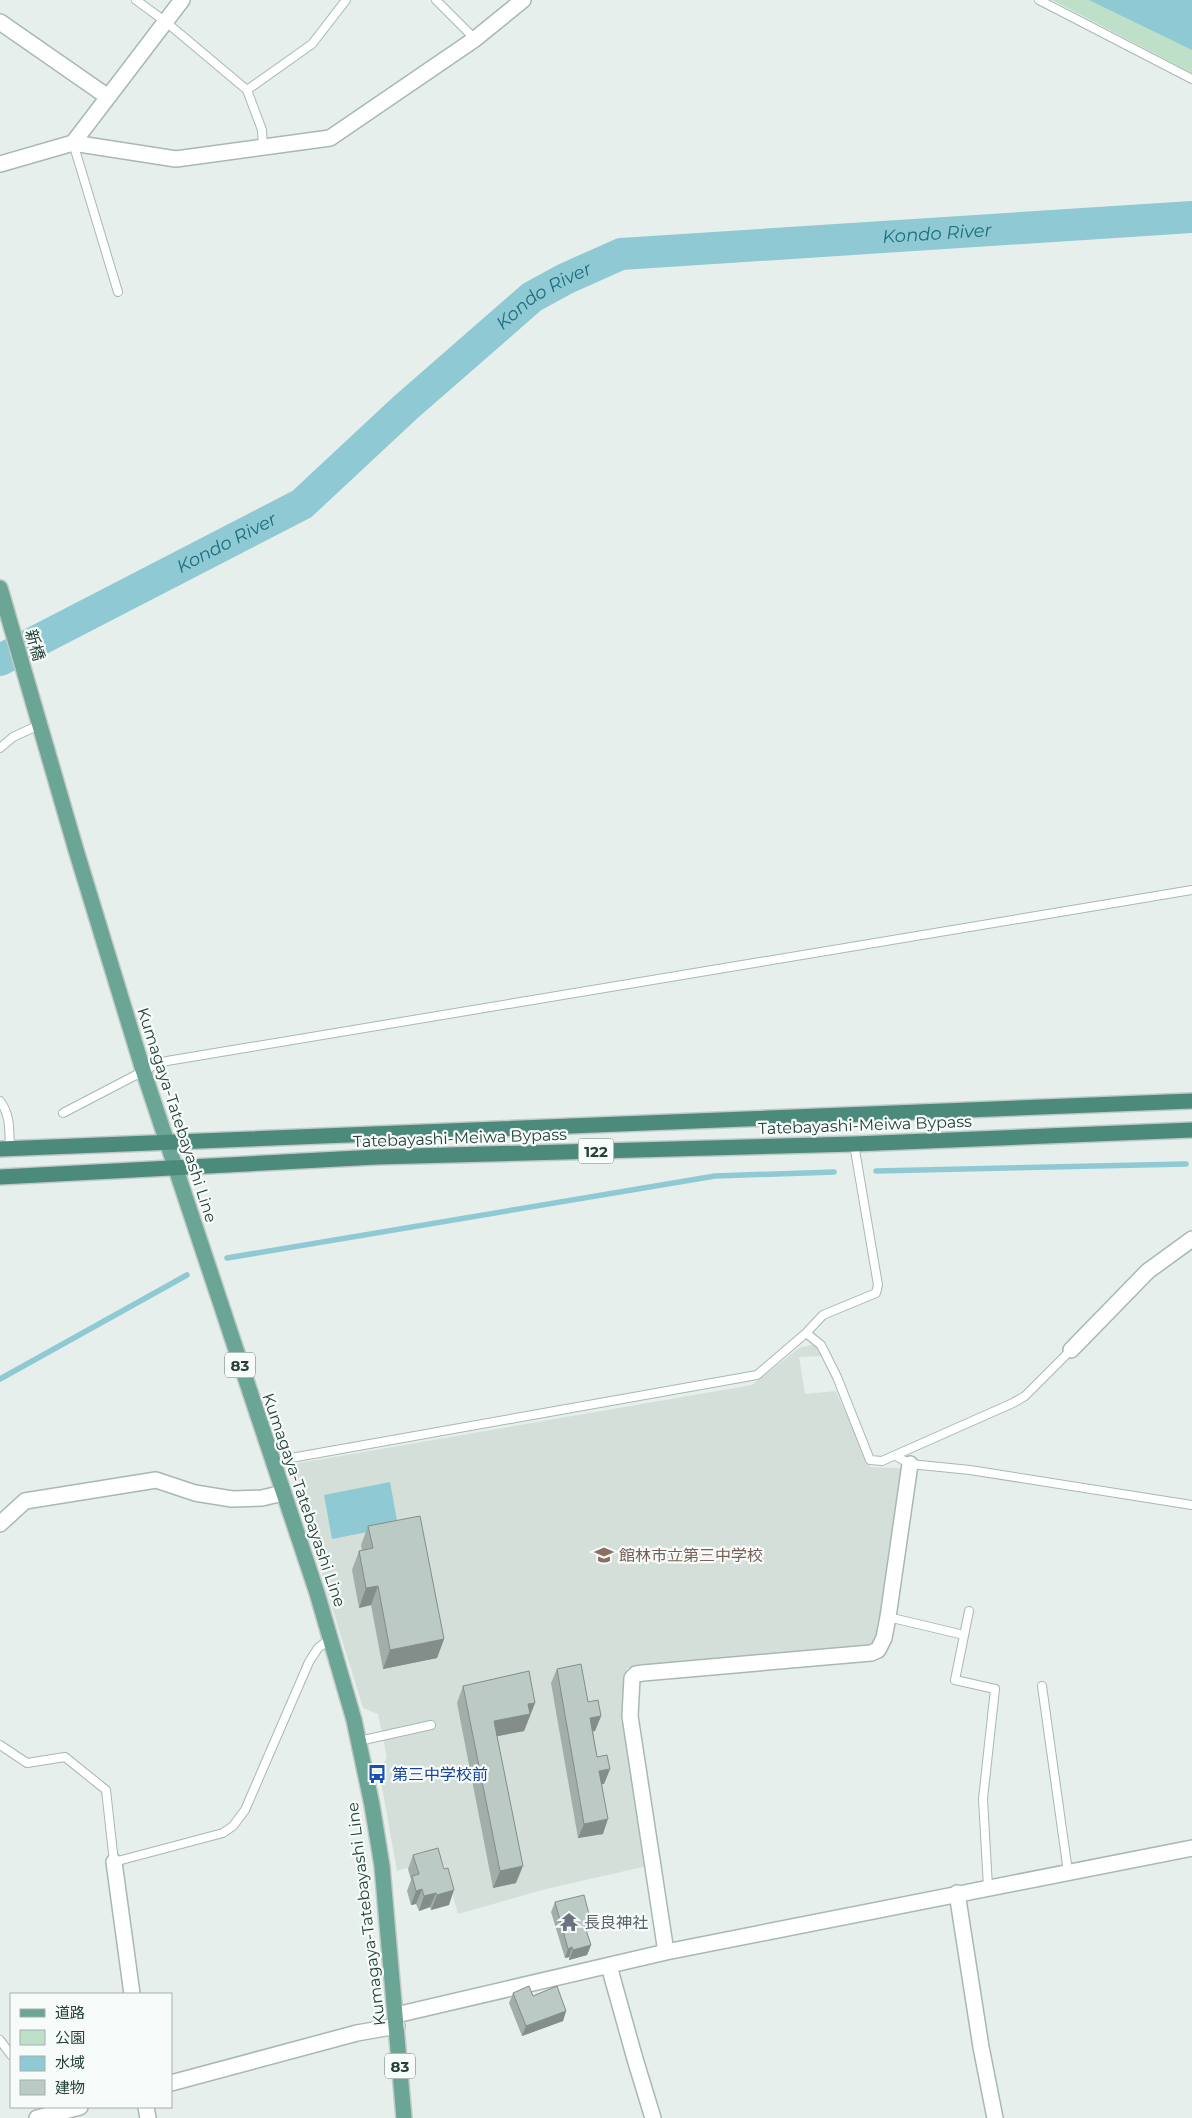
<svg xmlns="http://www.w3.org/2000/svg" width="1192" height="2118" font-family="Montserrat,'Noto Sans JP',sans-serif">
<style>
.built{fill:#d4dfda}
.green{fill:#bfe0c8}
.water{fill:#8ec9d4}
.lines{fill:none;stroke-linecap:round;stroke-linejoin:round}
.stream{stroke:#8ec9d4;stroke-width:5.5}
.river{stroke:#8ec9d4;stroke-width:32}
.service-casing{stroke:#a8b8b2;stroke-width:10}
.minor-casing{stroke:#a8b8b2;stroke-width:18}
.primary-casing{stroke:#c2cac8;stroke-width:18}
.trunk-casing{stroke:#c2cac8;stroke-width:18}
.service{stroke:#fff;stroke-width:8}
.minor{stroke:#fff;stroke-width:15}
.primary{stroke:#6aa596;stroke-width:15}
.trunk{stroke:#4c8a7c;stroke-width:15}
.wall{fill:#a1aea9}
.shaded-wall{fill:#838d89}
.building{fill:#bbcac4;stroke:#838d89}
.labels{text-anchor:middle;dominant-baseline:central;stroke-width:4.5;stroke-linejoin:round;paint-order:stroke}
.shield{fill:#f7fbf9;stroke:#637a73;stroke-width:1}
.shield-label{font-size:15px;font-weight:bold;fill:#24423a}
.street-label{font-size:16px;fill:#24423a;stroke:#f7fbf9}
.education-label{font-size:16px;fill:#785e54;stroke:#f7fbf9;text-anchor:start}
.transit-label{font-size:16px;fill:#164399;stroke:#f7fbf9;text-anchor:start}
.worship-label{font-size:16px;fill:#5b616d;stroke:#f7fbf9;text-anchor:start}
.water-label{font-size:18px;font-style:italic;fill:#1c6f80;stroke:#f7fbf9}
</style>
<rect width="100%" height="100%" fill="#e6efeb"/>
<!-- built -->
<path class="built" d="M 815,1344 L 821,1356 L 799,1357 L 805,1394 L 836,1391 L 870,1467 L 900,1468 L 904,1474 L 877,1642 L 869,1648 L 627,1668 L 622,1715 L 647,1866 L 546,1889 L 458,1914 L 442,1858 L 397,1871 L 379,1770 L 387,1758 L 378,1714 L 363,1708 L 290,1471 L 294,1464 L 752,1385 L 799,1348 Z"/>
<!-- green -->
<path class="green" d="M 1052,0 L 1192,0 L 1192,73 Z"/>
<!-- water -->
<path class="water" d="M 1089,0 L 1192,0 L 1192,50 Z
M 390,1482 L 398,1526 L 332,1539 L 324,1495 Z"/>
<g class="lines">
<!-- stream -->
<path class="stream" d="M 876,1171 L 1186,1164
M 227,1258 L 715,1176 L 834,1172
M 0,1379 L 187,1275"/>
<!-- river -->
<path class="river" id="s1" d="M 0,660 L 302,504 L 406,407 L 532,297 L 565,279 L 621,254 L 1192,217"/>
<!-- service casing -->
<g class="service-casing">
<path id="service" d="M 136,0 L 166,22 L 247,90 L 262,130 L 263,148
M 436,0 L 475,39
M 1039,0 L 1192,79
M 247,90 L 312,44 L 346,0
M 73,143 L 118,292
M 0,748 L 13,737 L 39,725
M 0,1101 C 11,1115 9,1132 10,1149
M 63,1113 L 161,1062 L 1192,890
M 806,1333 L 821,1345 L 837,1377 L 870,1460 L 882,1461 L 1013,1403 L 1025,1396 L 1071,1350
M 896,1456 L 910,1464 L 970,1470 L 1192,1505
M 273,1463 L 291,1458 L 757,1375 L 806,1333 L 823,1315 L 876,1293 L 878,1285 L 854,1144
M 969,1611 L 955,1680 L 995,1689 L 983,1799 L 988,1887
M 888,1617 L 964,1635
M 1042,1686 L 1068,1872
M 359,1741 L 431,1725
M 0,1745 L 27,1763 L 65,1757 L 106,1790 L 114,1862 L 223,1833 L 233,1826 L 245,1810 L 309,1662 L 318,1648 L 331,1638
M 0,2040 L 11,2055"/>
</g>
<!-- minor casing -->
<g class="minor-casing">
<path id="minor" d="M 0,22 L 108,97
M 73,143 L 182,0
M 0,164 L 73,143 L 176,159 L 330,138 L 475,39 L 523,0
M 1071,1350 L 1148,1271 L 1192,1239
M 0,1524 L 25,1501 L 156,1480 L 195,1493 L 232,1499 L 262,1498 L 283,1493
M 114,1862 L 132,1994
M 957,1893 L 981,2047 L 995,2118
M 666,1952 L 630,1716 L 632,1678 L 636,1674 L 643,1673 L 871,1653 L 878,1650 L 884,1638 L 888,1617 L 910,1464
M 609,1966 L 635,2059 L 653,2118
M 396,2015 L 666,1952 L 1192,1848
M 171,2083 L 357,2033 L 397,2026
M 146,2107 L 148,2118
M 37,2118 L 80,2107"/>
</g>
<!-- primary casing -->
<g class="primary-casing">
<path id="primary" d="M 0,588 L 76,850 L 143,1070 L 317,1593 L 354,1720 L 372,1805 L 382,1866 L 404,2118"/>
</g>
<!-- trunk casing -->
<g class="trunk-casing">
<path id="trunk" d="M 0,1149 L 1192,1101
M 0,1177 L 377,1157 L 854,1144 L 1192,1130"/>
</g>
<!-- service -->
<use href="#service" class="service"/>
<!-- minor -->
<use href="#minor" class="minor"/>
<!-- primary -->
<use href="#primary" class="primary"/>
<!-- trunk -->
<use href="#trunk" class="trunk"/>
</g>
<!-- wall -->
<path class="wall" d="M 368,1526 L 444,1639 L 437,1658 L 383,1669 L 371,1605 L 359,1608 L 352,1570 L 359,1551 L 362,1550 L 361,1545 Z
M 557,1669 L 601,1716 L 595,1731 L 593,1731 L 597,1757 L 610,1769 L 604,1784 L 602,1784 L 603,1834 L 578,1838 L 551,1683 Z
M 463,1686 L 535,1703 L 524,1731 L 497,1736 L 516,1883 L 493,1888 L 457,1703 Z
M 413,1855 L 449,1905 L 431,1910 L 430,1907 L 419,1911 L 416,1904 L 411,1905 L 407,1891 L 411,1880 L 408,1869 Z
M 555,1902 L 591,1922 L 587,1932 L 591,1945 L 587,1955 L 569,1960 L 569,1957 L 565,1958 L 551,1912 Z
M 513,1993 L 533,1996 L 566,2011 L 563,2021 L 522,2036 L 509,2003 Z"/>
<!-- shaded-wall -->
<path class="shaded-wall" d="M 378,1586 L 371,1605 L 359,1608 L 366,1588 Z
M 444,1639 L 437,1658 L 383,1669 L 390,1650 Z
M 535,1703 L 524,1731 L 488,1738 L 494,1721 L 528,1704 Z
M 601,1716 L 595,1731 L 585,1733 L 590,1718 Z
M 610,1769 L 604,1784 L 594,1785 L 599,1771 Z
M 608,1819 L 603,1834 L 578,1838 L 584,1824 Z
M 523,1866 L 516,1883 L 493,1888 L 500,1871 Z
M 422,1889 L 416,1904 L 411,1905 L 416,1891 Z
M 454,1890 L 449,1905 L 431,1910 L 437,1895 Z
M 436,1893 L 430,1907 L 419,1911 L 424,1896 Z
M 591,1922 L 587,1932 L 584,1924 Z
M 591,1945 L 587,1955 L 569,1960 L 573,1950 Z
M 572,1947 L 569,1957 L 565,1958 L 568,1949 Z
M 566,2011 L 563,2021 L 522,2036 L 526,2026 Z"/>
<!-- building -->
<path class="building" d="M 420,1516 L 444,1639 L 390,1650 L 378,1586 L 366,1588 L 359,1551 L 373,1548 L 368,1526 Z
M 581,1664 L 588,1702 L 598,1700 L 601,1716 L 590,1718 L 597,1757 L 607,1755 L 610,1769 L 599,1771 L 608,1819 L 584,1824 L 557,1669 Z
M 529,1671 L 535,1703 L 528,1704 L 530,1714 L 494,1721 L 523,1866 L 500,1871 L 463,1686 Z
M 438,1848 L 444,1869 L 448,1868 L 454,1890 L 437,1895 L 436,1893 L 424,1896 L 422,1889 L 416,1891 L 412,1876 L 419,1874 L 413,1855 Z
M 584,1895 L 591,1922 L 584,1924 L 591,1945 L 573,1950 L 572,1947 L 568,1949 L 555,1902 Z
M 529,1986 L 533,1996 L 557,1986 L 566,2011 L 526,2026 L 513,1993 Z"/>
<!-- icons -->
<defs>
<g id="school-bare" transform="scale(1.5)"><path d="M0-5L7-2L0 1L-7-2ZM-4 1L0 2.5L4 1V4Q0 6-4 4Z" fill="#8d6e63" stroke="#f7fbf9" stroke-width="2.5" paint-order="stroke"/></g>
<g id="bus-bare" transform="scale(1.5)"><path d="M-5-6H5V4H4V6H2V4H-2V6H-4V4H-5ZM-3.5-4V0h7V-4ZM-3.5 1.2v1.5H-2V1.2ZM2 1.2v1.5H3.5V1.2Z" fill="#1a4fb4" stroke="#f7fbf9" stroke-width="2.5" paint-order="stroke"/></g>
<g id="temple-bare" transform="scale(1.5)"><path d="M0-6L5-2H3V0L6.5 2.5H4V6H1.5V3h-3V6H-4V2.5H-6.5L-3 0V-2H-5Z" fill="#6b7280" stroke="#f7fbf9" stroke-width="2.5" paint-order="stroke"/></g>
</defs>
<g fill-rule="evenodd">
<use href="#school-bare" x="604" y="1555"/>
<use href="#bus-bare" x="377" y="1774"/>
<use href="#temple-bare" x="569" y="1922"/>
</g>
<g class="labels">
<!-- shield labels -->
<g class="shield">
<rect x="578.5" y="1138.5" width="35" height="25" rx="4"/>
<rect x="225" y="1352.5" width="30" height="25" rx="4"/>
<rect x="385" y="2053.5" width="30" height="25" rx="4"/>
</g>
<g class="shield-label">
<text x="596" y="1151">122</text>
<text x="240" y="1365">83</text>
<text x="400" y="2066">83</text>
</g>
<!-- street labels -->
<g class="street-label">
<text transform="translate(35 645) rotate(74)">新橋</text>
<text transform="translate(177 1115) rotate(72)">Kumagaya-Tatebayashi Line</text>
<text transform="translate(865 1125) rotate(-2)">Tatebayashi-Meiwa Bypass</text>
<text transform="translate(460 1138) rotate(-2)">Tatebayashi-Meiwa Bypass</text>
<text transform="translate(304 1500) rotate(71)">Kumagaya-Tatebayashi Line</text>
<text transform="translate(366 1914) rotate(-97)">Kumagaya-Tatebayashi Line</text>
</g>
<!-- education labels -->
<g class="education-label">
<text x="619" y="1555">館林市立第三中学校</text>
</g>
<!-- transit labels -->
<g class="transit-label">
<text x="392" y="1774">第三中学校前</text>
</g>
<!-- worship labels -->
<g class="worship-label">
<text x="584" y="1922">長良神社</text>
</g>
<!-- water labels -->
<g class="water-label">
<text stroke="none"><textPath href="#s1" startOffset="1065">Kondo River</textPath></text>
<text stroke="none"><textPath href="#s1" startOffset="660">Kondo River</textPath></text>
<text stroke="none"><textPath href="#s1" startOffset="255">Kondo River</textPath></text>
</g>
</g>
<!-- legend -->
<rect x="10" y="1993" width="162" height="115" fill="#f7fbf9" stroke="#a3b1ad"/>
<rect x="20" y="2009" width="25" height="8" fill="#6aa596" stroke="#a3b1ad"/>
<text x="55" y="2018" font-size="15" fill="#24423a">道路</text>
<rect x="20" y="2030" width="25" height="15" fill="#bfe0c8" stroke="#a3b1ad"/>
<text x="55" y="2043" font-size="15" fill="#24423a">公園</text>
<rect x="20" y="2056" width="25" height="15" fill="#8ec9d4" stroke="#a3b1ad"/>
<text x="55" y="2068" font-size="15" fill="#24423a">水域</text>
<rect x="20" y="2080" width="25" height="15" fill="#bbcac4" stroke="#a3b1ad"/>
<text x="55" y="2093" font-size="15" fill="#24423a">建物</text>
</svg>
